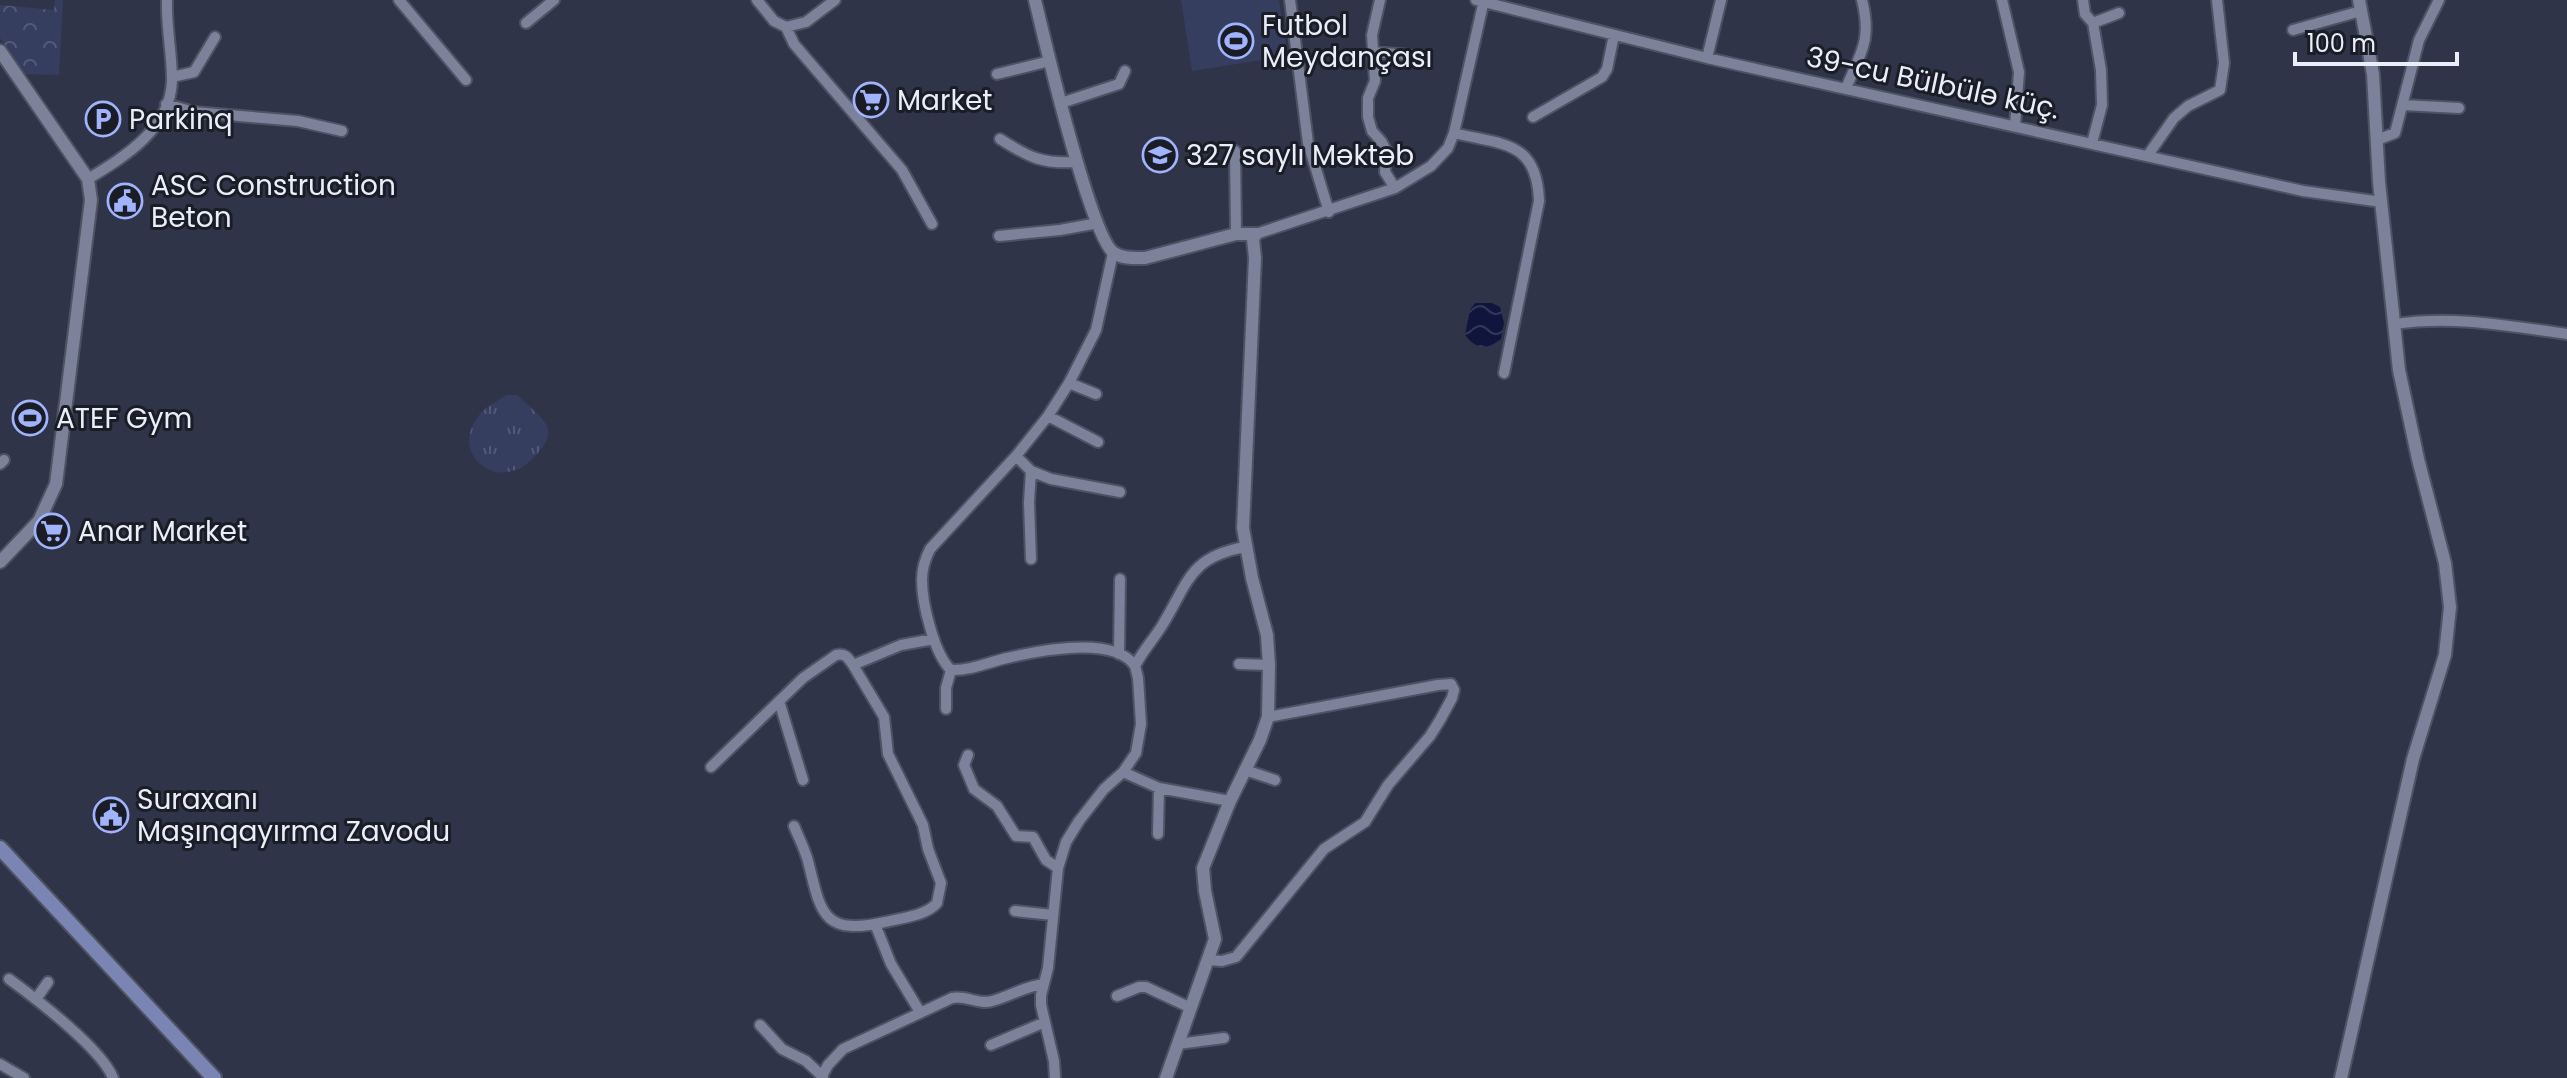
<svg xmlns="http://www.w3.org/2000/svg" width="2567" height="1078" font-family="Poppins,sans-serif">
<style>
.grass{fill:url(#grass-tufts)}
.forest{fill:url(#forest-crowns)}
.pitch{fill:#363e60}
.water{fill:url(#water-waves)}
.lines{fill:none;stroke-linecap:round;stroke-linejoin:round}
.minor-casing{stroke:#4e5363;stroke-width:14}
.tertiary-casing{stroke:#4e5363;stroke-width:16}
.secondary-casing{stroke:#4e5363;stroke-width:18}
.minor{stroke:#7b8299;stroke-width:10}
.tertiary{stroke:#7b8299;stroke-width:12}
.secondary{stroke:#7a85b4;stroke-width:14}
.labels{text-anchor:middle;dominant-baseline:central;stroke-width:6;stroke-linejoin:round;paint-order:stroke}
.poi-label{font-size:28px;fill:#eaeefb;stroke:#1a1d26;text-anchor:start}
.street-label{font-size:28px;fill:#eaeefb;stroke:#1a1d26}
</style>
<defs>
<pattern id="grass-tufts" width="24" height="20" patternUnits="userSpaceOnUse" patternTransform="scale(2)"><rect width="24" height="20" fill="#363e60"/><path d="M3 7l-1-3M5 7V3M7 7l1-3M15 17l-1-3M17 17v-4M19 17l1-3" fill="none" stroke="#535a78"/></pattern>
<pattern id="forest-crowns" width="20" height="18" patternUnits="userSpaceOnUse" patternTransform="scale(2)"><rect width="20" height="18" fill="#363e60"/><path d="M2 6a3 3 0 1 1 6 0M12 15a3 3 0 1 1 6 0" fill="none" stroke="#535a78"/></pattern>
<pattern id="water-waves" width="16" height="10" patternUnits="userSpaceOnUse" patternTransform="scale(2)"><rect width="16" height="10" fill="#10153d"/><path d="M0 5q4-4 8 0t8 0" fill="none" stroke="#33375a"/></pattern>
</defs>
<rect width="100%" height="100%" fill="#2f3448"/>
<!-- grass -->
<path class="grass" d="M 506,395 L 517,395 C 524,402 543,417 547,426 C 551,433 546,443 541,449 C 503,502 444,454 481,413 C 487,406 498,401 506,395 Z"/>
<!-- forest -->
<path class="forest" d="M 55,0 L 63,0 L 59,75 L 24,74 L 0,38 L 0,5 L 54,10 Z"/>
<!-- pitch -->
<path class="pitch" d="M 1181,0 L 1279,0 L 1288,56 L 1192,71 Z"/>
<!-- water -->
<path class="water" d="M 1475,303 L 1492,303 L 1500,307 L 1504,323 L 1501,339 C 1488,350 1476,350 1465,335 L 1470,310 Z"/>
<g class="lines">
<!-- minor casing -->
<g class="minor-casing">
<path id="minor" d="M 399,0 L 466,80
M 757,0 L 774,21 L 786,27 L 806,22 L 835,0
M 1290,0 L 1308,143 L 1329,212
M 1380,0 L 1372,35 L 1375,81 L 1368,98 L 1368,117 L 1372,131 L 1381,141 L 1386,150 L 1385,172 L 1395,188
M 1476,0 L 1707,58 L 2303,191 L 2382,202
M 2002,0 L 2019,72 L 2015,126
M 2083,0 L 2085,14 L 2093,23 L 2101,70 L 2102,105 L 2092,143
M 526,23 L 554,0
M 2093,23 L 2119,13
M 786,27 L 794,44 L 902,170 L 932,224
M 2293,30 L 2361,11
M 1372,52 L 1409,55
M 1707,58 L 1721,0
M 997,74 L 1050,61
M 172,77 L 194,72 L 215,37
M 1846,88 C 1861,53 1872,40 1862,0
M 1061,103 L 1119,84 L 1125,71
M 166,104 L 194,112 L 298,121 L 342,131
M 2403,105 L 2459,108
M 1533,117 L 1602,77 L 1607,69 L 1614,35
M 1454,133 C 1502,145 1537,140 1539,201 L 1504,373
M 1000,139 C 1030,158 1042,164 1077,162
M 2377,140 L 2395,133 L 2419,40 L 2439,0
M 1235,151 L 1236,234
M 2148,155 L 2174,118 L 2188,106 L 2220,90 L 2224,63 L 2217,0
M 88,179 C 124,157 171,129 172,80 C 172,53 166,27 167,0
M 1256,234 L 1395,188 L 1431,166 L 1448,148 L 1454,133 L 1484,0
M 999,236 L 1060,230 L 1098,223
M 1113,253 L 1096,330 L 1069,383 L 1048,416 L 1016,456 L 930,549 C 925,559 922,569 922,580 C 922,603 934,654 951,670 C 970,671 989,662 1007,658 C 1037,651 1114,635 1135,666
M 2395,324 C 2453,315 2509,326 2567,334
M 1069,383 L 1096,394
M 1048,416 L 1098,442
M 1016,456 L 1031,471 L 1051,479 L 1120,492
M 0,464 L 4,460
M 1031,471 L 1029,502 L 1031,559
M 1119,654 L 1120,579
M 1239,664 L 1269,665
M 779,701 L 803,780
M 946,709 L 946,688 L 951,670
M 968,755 L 964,765 L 974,789 L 997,806 L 1016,836 L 1033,837 L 1046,860 L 1058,868
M 711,767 L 803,678 L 836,655 C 846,653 848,658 853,665 L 901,645 L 934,639
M 1245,770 L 1275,780
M 1123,772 L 1159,788 L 1230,801
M 794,826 C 799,838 805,850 808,861 C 821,913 822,936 885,922 C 901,918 926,916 937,903 L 941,883 L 928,849 L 923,825 L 888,754 L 884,717 L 853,665
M 1158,834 L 1159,788
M 1015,911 L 1053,915
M 875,924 L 891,964 L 920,1012
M 1208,960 L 1222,961 L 1236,957 L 1324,849 L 1365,822 L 1388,785 L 1430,736 L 1440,720 L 1452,698 L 1454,690 L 1451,684 L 1438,685 L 1268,717
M 9,979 C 35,998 102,1049 113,1078
M 1117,996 L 1139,987 L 1146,987 L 1191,1008
M 36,999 L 48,982
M 760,1025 L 782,1049 L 806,1061 L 822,1076
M 1178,1044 L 1224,1038
M 991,1045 L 1045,1022
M 0,1064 L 24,1078
M 823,1078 L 822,1076 L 828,1065 L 843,1049 L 952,998 C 966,995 979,1005 992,1001 C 1011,996 1025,986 1044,984
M 1055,1078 L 1054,1061 L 1041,1005 L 1041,995 L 1048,968 L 1058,868 L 1066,842 L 1079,821 L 1104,789 L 1123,772 L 1136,753 L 1141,724 L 1138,678 L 1135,666 C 1143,650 1154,639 1163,624 C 1189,581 1190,557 1245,547"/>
</g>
<!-- tertiary casing -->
<g class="tertiary-casing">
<path id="tertiary" d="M 1035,0 C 1044,38 1091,238 1114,253 C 1123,259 1135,258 1145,258 L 1236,234 L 1256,234 L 1253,239 L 1255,258 L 1243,528 L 1252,578 L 1267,635 L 1269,665 L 1268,717 L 1260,740 L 1230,801 L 1203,868 L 1205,891 L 1215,939 L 1166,1078
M 0,51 L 88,179 L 91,200 L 56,484 L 39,521 L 0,562
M 2341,1078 L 2413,759 L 2445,655 L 2450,607 L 2445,563 L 2418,459 L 2399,370 L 2379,182 L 2373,74 L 2359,0"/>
</g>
<!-- secondary casing -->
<g class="secondary-casing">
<path id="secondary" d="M 0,848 L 214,1078"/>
</g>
<!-- minor -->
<use href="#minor" class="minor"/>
<!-- tertiary -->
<use href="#tertiary" class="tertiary"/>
<!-- secondary -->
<use href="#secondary" class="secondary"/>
</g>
<!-- icons -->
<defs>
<g id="stadium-ring" transform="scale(1.8)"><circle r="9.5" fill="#1a1d26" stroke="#a1b3fd" stroke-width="1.5"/><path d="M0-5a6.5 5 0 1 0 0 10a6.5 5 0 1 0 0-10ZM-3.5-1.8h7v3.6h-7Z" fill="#a1b3fd"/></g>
<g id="supermarket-ring" transform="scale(1.8)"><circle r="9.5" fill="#1a1d26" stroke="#a1b3fd" stroke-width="1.5"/><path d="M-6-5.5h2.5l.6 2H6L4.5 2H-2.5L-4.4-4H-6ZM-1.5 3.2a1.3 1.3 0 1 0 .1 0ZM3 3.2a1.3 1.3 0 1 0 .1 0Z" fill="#a1b3fd"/></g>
<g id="parking-ring" transform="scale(1.8)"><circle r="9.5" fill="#1a1d26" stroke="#a1b3fd" stroke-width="1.5"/><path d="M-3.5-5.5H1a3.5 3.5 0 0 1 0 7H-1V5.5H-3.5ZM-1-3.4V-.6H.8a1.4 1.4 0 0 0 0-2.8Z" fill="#a1b3fd"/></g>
<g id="school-ring" transform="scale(1.8)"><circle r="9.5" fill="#1a1d26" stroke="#a1b3fd" stroke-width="1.5"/><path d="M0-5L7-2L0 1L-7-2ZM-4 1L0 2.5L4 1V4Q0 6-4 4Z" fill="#a1b3fd"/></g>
<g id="civic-ring" transform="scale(1.8)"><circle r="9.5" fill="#1a1d26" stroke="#a1b3fd" stroke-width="1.5"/><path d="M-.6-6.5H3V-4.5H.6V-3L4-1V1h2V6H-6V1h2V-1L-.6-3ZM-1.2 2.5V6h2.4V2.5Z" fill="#a1b3fd"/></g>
</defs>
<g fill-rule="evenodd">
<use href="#stadium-ring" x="1236" y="41"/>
<use href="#supermarket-ring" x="871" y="100"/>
<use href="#parking-ring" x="103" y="119"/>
<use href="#school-ring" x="1160" y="155"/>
<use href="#civic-ring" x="125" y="201"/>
<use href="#stadium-ring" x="30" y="418"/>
<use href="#supermarket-ring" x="52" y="531"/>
<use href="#civic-ring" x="111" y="815"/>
</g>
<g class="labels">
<!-- poi labels -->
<g class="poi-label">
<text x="1262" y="25">Futbol<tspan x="1262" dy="32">Meydançası</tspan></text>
<text x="897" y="100">Market</text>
<text x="129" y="119">Parkinq</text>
<text x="1186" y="155">327 saylı Məktəb</text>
<text x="151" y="185">ASC Construction<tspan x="151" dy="32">Beton</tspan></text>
<text x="56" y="418">ATEF Gym</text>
<text x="78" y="531">Anar Market</text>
<text x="137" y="799">Suraxanı<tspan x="137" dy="32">Maşınqayırma Zavodu</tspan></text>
</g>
<!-- street labels -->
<g class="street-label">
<text transform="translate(1933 83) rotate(12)">39-cu Bülbülə küç.</text>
</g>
</g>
<!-- scale -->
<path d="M2295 52v12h162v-12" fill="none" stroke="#eaeefb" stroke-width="4"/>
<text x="2307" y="52" font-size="24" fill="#eaeefb" stroke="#1a1d26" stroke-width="6" paint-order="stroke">100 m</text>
</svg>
